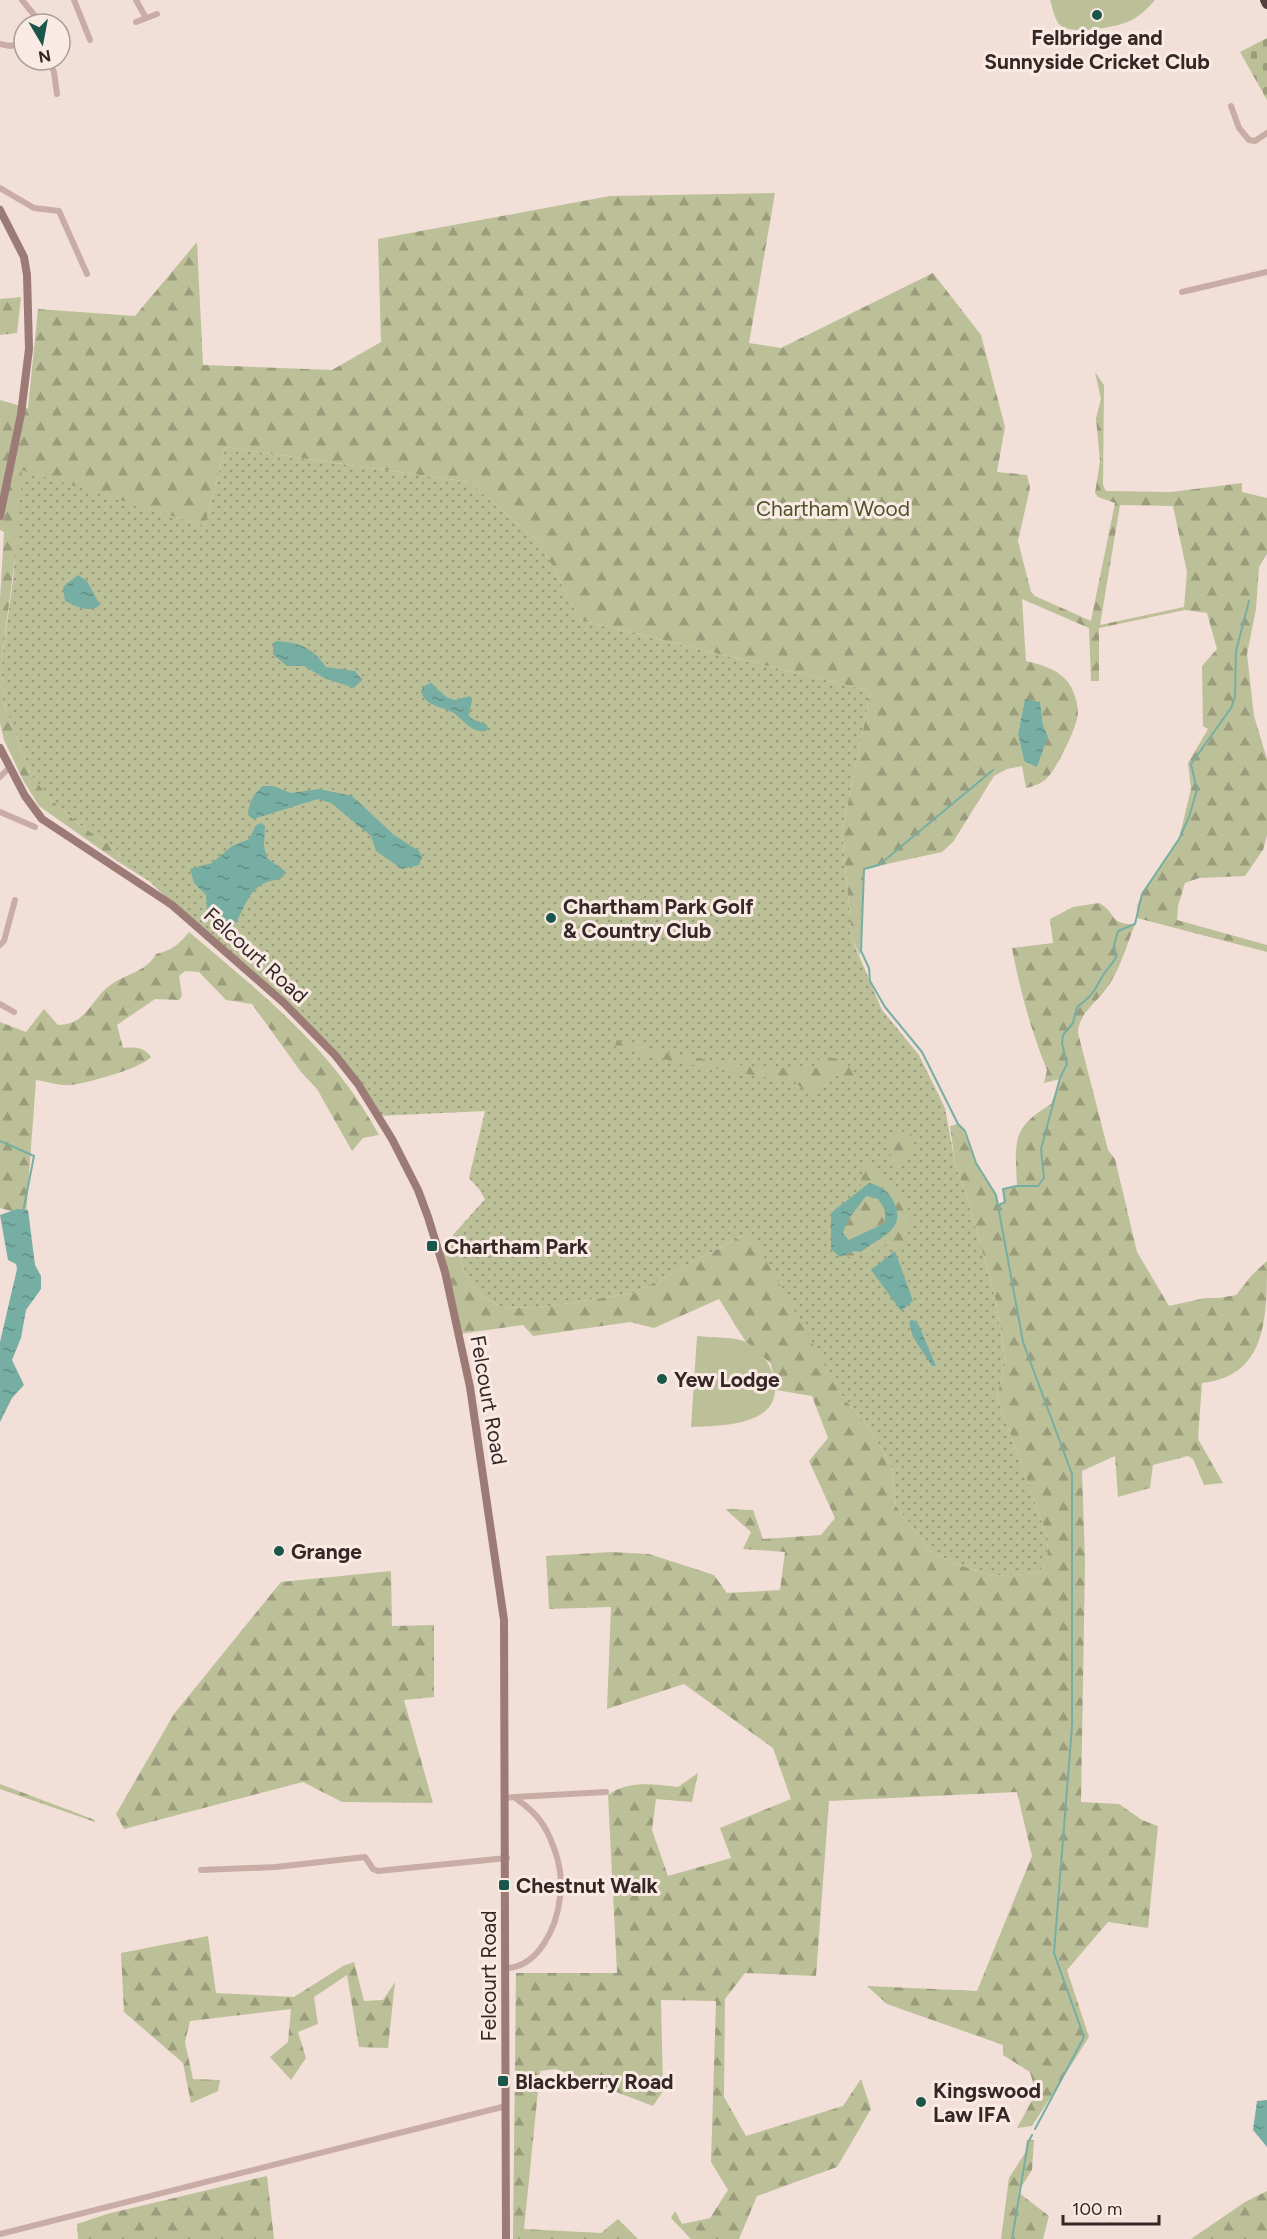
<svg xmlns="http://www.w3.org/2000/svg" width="1267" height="2239" font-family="Figtree,sans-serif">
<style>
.grass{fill:url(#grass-dots)}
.forest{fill:url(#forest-firs);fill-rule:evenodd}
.cemetery{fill:url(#cemetery-stones)}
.garden{fill:#bcc098}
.water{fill:url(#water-ripples);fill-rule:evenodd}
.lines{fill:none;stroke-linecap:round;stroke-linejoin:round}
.stream{stroke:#77aea3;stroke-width:2}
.street{stroke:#c9aca4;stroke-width:6}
.secondary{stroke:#9c7a75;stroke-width:8}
.highway{stroke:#553e3d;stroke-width:10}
.poi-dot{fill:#1b564b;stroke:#f9eae4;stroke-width:2}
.labels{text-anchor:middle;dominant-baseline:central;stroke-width:6;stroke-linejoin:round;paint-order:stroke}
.poi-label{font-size:21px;font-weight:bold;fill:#342726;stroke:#f9eae4;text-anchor:start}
.park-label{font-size:21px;fill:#4d5229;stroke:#f9eae4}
.street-label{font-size:21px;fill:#342726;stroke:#f9eae4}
</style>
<defs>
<pattern id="grass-dots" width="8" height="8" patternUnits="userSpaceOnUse" patternTransform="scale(1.5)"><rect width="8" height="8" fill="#bcc098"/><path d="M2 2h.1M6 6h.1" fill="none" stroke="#9a9c7c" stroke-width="1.8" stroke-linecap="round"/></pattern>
<pattern id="forest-firs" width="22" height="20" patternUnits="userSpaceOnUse" patternTransform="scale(1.5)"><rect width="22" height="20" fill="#bcc098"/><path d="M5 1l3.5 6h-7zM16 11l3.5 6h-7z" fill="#9a9c7c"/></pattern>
<pattern id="cemetery-stones" width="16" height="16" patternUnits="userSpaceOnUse" patternTransform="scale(1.5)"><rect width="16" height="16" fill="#bcc098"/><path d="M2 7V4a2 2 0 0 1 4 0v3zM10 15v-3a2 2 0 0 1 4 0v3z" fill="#9a9c7c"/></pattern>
<pattern id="water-ripples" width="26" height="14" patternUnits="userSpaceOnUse" patternTransform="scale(1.5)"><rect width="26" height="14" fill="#77aea3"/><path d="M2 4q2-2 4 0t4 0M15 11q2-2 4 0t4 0" fill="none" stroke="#628e85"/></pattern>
</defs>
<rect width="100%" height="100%" fill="#f1dfd8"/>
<!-- grass -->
<path class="grass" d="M 225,447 L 469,482 L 541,544 L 580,620 L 871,691 L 842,832 L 852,939 L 882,1010 L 919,1055 L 945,1108 L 955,1163 L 969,1203 L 995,1297 L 1006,1362 L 997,1396 L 1048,1539 L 1047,1562 L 1038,1573 L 993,1576 L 953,1563 L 929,1550 L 896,1506 L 891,1465 L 871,1431 L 842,1396 L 742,1236 L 634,1293 L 538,1308 L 501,1307 L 481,1295 L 468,1281 L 453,1235 L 485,1199 L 479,1189 L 469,1178 L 485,1111 L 378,1116 L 335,1055 L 149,881 L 117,861 L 120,852 L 80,825 L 51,800 L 31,775 L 6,710 L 1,666 L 13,580 L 22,469 L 205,526 Z"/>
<!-- forest -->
<path class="forest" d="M 775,193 L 749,343 L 781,348 L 933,273 L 981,335 L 1005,427 L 997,472 L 1027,475 L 1030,488 L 1018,541 L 1031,592 L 1035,596 L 1091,621 L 1115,503 L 1098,497 L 1095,493 L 1100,461 L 1096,418 L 1101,399 L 1095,372 L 1104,385 L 1103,485 L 1106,491 L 1171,492 L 1242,483 L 1242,492 L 1267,498 L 1267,554 L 1259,567 L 1256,609 L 1247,654 L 1254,716 L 1267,759 L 1267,835 L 1263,850 L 1245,876 L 1199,878 L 1185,883 L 1178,906 L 1177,920 L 1267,945 L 1267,952 L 1137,918 L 1137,906 L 1142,894 L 1179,839 L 1191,789 L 1188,763 L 1208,729 L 1203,726 L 1202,666 L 1217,649 L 1207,613 L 1185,610 L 1099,628 L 1099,681 L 1091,681 L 1089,628 L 1022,599 L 1026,661 C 1043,665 1060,670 1070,685 C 1074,692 1078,704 1078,712 C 1078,726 1057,768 1047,778 C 1041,784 1034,786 1026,788 L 1022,766 L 1007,769 L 994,776 L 953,842 L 942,852 L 864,869 L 860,955 L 852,939 L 842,832 L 871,691 L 580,620 L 541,544 L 469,482 L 225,447 L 205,526 L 22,470 L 17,542 L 1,666 L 6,710 L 31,775 L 51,800 L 80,825 L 120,852 L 117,861 L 39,806 L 23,780 L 4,740 L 0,723 L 0,600 L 4,532 L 0,530 L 0,400 L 28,408 L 38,309 L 135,316 L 197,242 L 203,365 L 332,370 L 381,342 L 378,239 L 610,196 ZM 1120,505 L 1173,506 L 1187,572 L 1184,607 L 1100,625 ZM 1025,700 L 1040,703 L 1043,725 L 1048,736 L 1024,761 L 1018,734 Z
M 21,297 L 17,333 L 0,335 L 0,299 Z
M 1099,903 C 1117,912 1108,925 1135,924 C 1126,947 1119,974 1103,993 C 1093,1005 1078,1016 1078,1033 L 1108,1150 L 1115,1159 L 1137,1252 L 1169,1306 L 1205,1298 L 1219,1298 L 1236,1295 L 1252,1275 L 1267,1261 C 1267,1318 1267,1376 1202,1383 L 1198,1439 L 1223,1483 L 1204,1485 L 1193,1459 L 1188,1456 L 1153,1465 L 1150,1488 L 1118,1497 L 1115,1456 L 1082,1471 L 1085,1561 L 1081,1802 L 1119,1804 L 1142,1820 L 1158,1826 L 1148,1928 L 1108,1922 L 1067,1970 L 1089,2037 L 1032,2126 L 1017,2128 L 1036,2093 L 1030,2072 L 1003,2055 L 1003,2045 L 887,2004 L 867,1986 L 977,1991 L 1032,1856 L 1017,1792 L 829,1801 L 816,1976 L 745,1973 L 725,1999 L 724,2097 L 746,2136 L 843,2106 L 861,2079 L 871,2109 L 837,2167 L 757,2196 L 739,2239 L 691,2239 L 688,2236 L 671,2218 L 675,2211 L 682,2224 L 710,2218 L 728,2190 L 711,2162 L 716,2001 L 661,2000 L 663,2091 L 653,2106 L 556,2069 L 540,2071 L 524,2229 L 601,2233 L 618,2219 L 638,2239 L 513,2239 L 516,1973 L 617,1973 L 608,1795 C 628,1780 655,1784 678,1787 L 698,1773 L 692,1802 L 656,1799 L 652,1830 L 668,1876 L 731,1858 L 720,1828 L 791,1799 L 773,1748 L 684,1684 L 607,1709 L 611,1607 L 549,1609 L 546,1556 L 611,1552 L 649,1554 L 714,1575 L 727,1593 L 780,1590 L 785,1552 L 743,1549 L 751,1532 L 725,1509 L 753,1510 L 763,1539 L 821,1535 L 835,1518 L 809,1461 L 828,1438 L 812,1396 L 776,1390 L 771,1364 L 746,1342 L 719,1299 L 654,1328 L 630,1322 L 533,1336 L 523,1325 L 459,1334 L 440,1254 L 453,1235 L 468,1281 L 481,1295 L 501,1307 L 538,1308 L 634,1293 L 742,1236 L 754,1239 L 842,1396 L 871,1431 L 891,1465 L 896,1506 L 929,1550 L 953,1563 L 993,1576 L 1038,1573 L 1047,1562 L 1048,1539 L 997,1396 L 1006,1361 L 995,1297 L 969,1203 L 955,1163 L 950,1126 L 958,1124 L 962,1127 L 976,1163 L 996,1195 L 999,1205 L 1004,1204 L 1003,1189 L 1017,1185 C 1015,1142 1011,1128 1051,1104 L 1060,1079 L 1044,1083 L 1047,1070 C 1031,1030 1020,991 1012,948 L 1053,943 L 1050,919 L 1073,907 Z
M 189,932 C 263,995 331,1047 379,1135 L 363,1138 L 352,1151 L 317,1089 L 301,1072 L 252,1004 L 226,1000 L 199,972 L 185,971 L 179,976 L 182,996 L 179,1000 L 155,999 L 117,1025 L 123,1048 C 134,1047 144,1047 151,1057 C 142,1068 85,1084 70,1085 C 59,1086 46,1081 36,1080 L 26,1215 L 0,1208 L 0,1022 L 26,1032 L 44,1009 L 58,1025 C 86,1025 91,1000 108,987 C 123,974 146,973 156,954 C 173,950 179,944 189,932 Z
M 617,1040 L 682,1056 L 761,1068 L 817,1068 L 820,1055 L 845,1061 L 855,1077 L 865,1085 L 839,1075 L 825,1081 L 820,1093 L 809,1095 L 795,1082 L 675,1062 L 615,1046 Z
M 910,1130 L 914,1141 L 912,1156 L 904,1164 L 890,1162 L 892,1146 L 886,1136 Z
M 872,1153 L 874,1157 L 870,1165 C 881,1177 897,1190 905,1204 C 915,1219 908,1242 895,1251 L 891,1240 C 877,1254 859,1257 840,1257 L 854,1251 L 861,1252 L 897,1226 L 869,1183 L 860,1189 L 863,1165 Z
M 866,1196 L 878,1199 L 885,1210 L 885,1223 L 849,1240 L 843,1233 L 847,1221 Z
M 391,1571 L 392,1626 L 434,1625 L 434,1697 L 404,1700 L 433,1803 L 342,1802 L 303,1782 L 124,1829 L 116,1814 L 174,1714 L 281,1582 Z
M 0,1784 L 95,1820 L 95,1822 L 0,1789 Z
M 208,1936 L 216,1993 L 294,1997 L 343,1966 L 354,1962 L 364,2001 L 383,2000 L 395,1982 L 388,2048 L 359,2047 L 347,1975 L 314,1997 L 318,2024 L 298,2032 L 306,2058 L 291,2080 L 270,2057 L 288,2042 L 291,2009 L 190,2021 L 185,2042 L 193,2079 L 220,2080 L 218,2091 L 191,2103 L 183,2063 L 124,2012 L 121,1953 Z
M 1027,2140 L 1034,2140 L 1032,2170 L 1018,2192 L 1049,2216 L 1043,2239 L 1001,2239 L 1009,2178 L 1025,2153 Z
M 267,2176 L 274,2239 L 78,2239 L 77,2224 L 107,2214 Z
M 1267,2191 L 1267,2239 L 1191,2239 L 1245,2202 Z"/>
<!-- cemetery -->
<path class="cemetery" d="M 1267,38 L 1267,100 L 1240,52 Z"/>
<!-- garden -->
<path class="garden" d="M 1050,0 L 1155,0 C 1148,8 1140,16 1130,21 C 1117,27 1073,35 1061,26 C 1054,20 1053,8 1050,0 Z
M 697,1336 C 711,1338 736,1336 748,1343 C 762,1353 771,1364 774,1380 C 784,1426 721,1426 691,1427 Z"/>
<!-- water -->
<path class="water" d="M 78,575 L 87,581 L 100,605 C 90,614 75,606 65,601 L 63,587 Z
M 277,641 C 300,643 312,647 326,667 L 355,671 L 362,680 L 354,688 L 324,678 L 304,666 L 287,666 L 273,654 L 273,643 Z
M 431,683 L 446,697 L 455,700 L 470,696 L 472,700 L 469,715 L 472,719 L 487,725 L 488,730 C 472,736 463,718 452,712 C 440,706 426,706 421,692 L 424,686 Z
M 1025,699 L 1040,702 L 1043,725 L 1048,736 L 1037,767 L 1024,761 L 1018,734 Z
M 263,786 L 273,786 L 291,793 L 319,789 L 352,796 L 394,835 L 419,851 L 422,857 L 419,865 L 402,869 L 376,851 L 371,836 L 331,803 L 318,799 L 253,819 L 248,815 C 249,801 253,795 263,786 Z
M 262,823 L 265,826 L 264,846 L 267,858 L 285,871 L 283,877 C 276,881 266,881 261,885 C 243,897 243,918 229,931 L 207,914 L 206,895 L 194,883 L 190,869 L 212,863 L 232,846 L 249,839 L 256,825 Z
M 869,1183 C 880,1185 889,1192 894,1202 C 907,1231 879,1237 861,1252 L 854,1251 L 840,1257 L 831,1249 L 831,1213 ZM 866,1196 L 878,1199 L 885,1210 L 885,1223 L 849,1240 L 843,1233 L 847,1221 Z
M 17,1209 L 28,1210 L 35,1265 L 41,1276 L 41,1289 L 26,1310 L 21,1338 L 12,1360 L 24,1385 L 12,1398 L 0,1422 L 0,1342 L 17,1269 L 16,1264 L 8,1260 L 0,1215 Z
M 895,1251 L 913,1301 L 901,1311 L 871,1270 Z
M 911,1320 L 917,1321 L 936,1366 L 932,1366 L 913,1337 L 909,1322 Z
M 1267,2100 L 1267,2147 L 1253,2130 L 1257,2101 Z"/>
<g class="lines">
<!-- stream -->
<path class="stream" d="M 993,770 L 879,865 L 864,869 L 861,951 L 869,968 L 870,981 L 885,1007 L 922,1052 L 958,1124 L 965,1131 L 976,1163 L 996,1195 L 1023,1342 L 1072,1474 L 1072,1726 L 1054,1953 L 1084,2037 L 1035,2129
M 0,1141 L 34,1156 L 23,1212
M 999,1205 L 1005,1202 L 1003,1189 L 1017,1186 L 1038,1186 L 1044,1178 L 1041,1149 L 1060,1078 L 1067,1064 L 1062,1043 L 1063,1035 L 1073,1023 L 1077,1007 C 1092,996 1093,993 1102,977 C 1105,971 1112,965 1116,957 L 1114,945 L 1118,931 L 1135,924 L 1142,894 L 1179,839 L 1189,817 L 1197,790 L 1191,764 L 1231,708 L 1235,697 L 1236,651 L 1249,601
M 1012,2239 L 1028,2143 L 1032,2135"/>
<!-- street -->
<path class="street" d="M 22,0 L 35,16 L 36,24
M 74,0 L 90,40
M 136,0 L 146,18
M 136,22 L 157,14
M 0,44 L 10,46 L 24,43
M 48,60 L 54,72 L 57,94
M 1231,106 L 1239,128 L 1249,140 L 1255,141 L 1267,133
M 0,188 L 34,208 L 59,211 L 87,274
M 1182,292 L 1267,272
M 0,777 L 8,769
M 0,812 L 35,827
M 0,945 L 4,941 L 15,900
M 0,1004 L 14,1012
M 515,1797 L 606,1792
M 201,1870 L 276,1867 L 365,1857 L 373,1869 L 378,1871 L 507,1858
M 505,1968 C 539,1968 557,1926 560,1897 C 563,1878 558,1856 550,1838 C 542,1819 531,1809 514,1797 L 506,1798
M 0,2234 L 506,2106"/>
<!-- secondary -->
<path class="secondary" d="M 0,210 L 24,257 L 27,275 L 29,349 L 21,414 L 0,516
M 0,748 L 25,796 L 42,819 L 172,905 L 284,1003 L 335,1055 L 358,1084 L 392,1139 L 418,1190 L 428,1217 L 445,1272 L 470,1387 L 504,1620 L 506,2239"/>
<!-- highway -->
<path class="highway" d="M 1265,0 L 1267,4"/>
</g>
<!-- markers -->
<g class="poi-dot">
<circle cx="1097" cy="15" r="6"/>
<circle cx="551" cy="918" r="6"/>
<rect x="426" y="1240" width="12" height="12" rx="3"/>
<circle cx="662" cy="1379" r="6"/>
<circle cx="279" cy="1551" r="6"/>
<rect x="498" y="1879" width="12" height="12" rx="3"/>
<rect x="497" y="2075" width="12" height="12" rx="3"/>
<circle cx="921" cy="2102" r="6"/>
</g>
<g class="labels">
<!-- poi labels -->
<g class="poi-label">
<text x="1097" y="37" text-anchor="middle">Felbridge and<tspan x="1097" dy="24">Sunnyside Cricket Club</tspan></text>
<text x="563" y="906">Chartham Park Golf<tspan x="563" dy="24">&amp; Country Club</tspan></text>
<text x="444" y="1246">Chartham Park</text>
<text x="674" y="1379">Yew Lodge</text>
<text x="291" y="1551">Grange</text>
<text x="516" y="1885">Chestnut Walk</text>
<text x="515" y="2081">Blackberry Road</text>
<text x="933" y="2090">Kingswood<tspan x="933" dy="24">Law IFA</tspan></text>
</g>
<!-- park labels -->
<g class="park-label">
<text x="833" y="508">Chartham Wood</text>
</g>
<!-- street labels -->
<g class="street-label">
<text transform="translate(256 955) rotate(42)">Felcourt Road</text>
<text transform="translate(489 1400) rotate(80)">Felcourt Road</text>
<text transform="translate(488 1976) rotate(-90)">Felcourt Road</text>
</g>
</g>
<!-- north arrow -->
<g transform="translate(42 42) rotate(170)"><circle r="28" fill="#f9eae4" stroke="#aa9c98" stroke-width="1.5"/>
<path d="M0-4.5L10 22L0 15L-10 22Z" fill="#1b564b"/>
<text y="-9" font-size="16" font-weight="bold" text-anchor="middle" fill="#342726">N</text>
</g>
<!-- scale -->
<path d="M1063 2215v9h96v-9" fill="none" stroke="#342726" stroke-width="3"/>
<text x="1072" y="2215" font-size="18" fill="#342726" stroke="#f9eae4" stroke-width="4.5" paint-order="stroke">100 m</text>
</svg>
